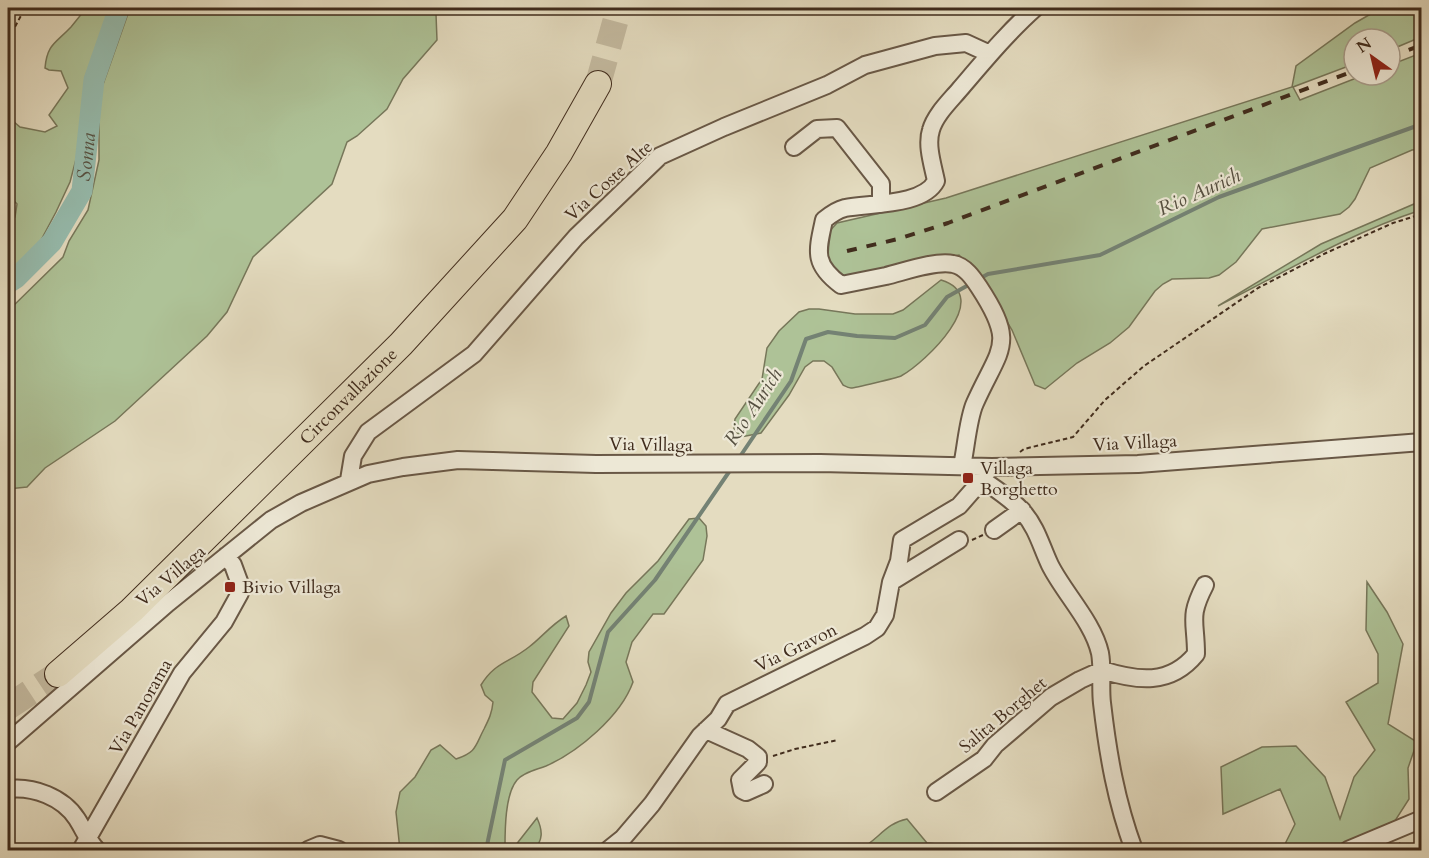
<svg xmlns="http://www.w3.org/2000/svg" width="1429" height="858" font-family="Cardo,serif">
<style>
.green{fill:#aec297;stroke:#77775a;stroke-width:1.5;fill-rule:evenodd}
.lines{fill:none;stroke-linecap:round;stroke-linejoin:round}
.stream{stroke:#748274;stroke-width:4}
.river{stroke:#96bcae;stroke-width:21}
.highway-tunnel{stroke:#c3b99f;stroke-width:26;stroke-dasharray:26 13;stroke-linecap:butt}
.minor-casing{stroke:#695846;stroke-width:20}
.highway-casing{stroke:#402c1d;stroke-width:28}
.path{stroke:#402c1d;stroke-width:2;stroke-dasharray:4.5 3;stroke-linecap:butt}
.minor{stroke:#ede8d6;stroke-width:16}
.highway{stroke:#e4dcc0;stroke-width:26}
.rail{stroke:#402c1d;stroke-width:4;stroke-dasharray:10 10;stroke-linecap:butt}
.poi-dot{fill:#8f2418;stroke:#ede8d6;stroke-width:2}
.labels{text-anchor:middle;dominant-baseline:central;stroke-width:4.5;stroke-linejoin:round;paint-order:stroke}
.street-label{font-size:18px;fill:#402c1d;stroke:#ede8d6}
.poi-label{font-size:18px;fill:#402c1d;stroke:#ede8d6;text-anchor:start}
.water-label{font-size:20px;font-style:italic;fill:#565041;stroke:#ede8d6}
</style>
<rect width="100%" height="100%" fill="#e4dcc0"/>
<filter id="stains"><feTurbulence type="fractalNoise" baseFrequency=".00333" numOctaves="4"/><feColorMatrix values="0 0 0 0 .2 0 0 0 0 .09 0 0 0 0 .02 0 0 0 .5 -.17"/></filter>
<radialGradient id="worn" r=".72"><stop offset=".6" stop-color="#630" stop-opacity="0"/><stop offset="1" stop-color="#630" stop-opacity=".3"/></radialGradient>
<!-- green -->
<path class="green" d="M 87,8 L 122,8 L 96,80 L 90,110 L 90,148 L 81,202 L 69,226 L 31,265 C 26,276 19,282 8,284 L 8,221 L 15,217 L 17,204 L 8,194 L 8,122 L 13,121 L 20,127 L 45,132 L 57,126 L 49,115 L 68,88 L 61,71 L 49,70 L 45,68 C 47,44 56,43 71,27 C 76,21 81,14 87,8 ZM 83,133 C 85,144 84,155 84,166 C 81,207 65,233 32,257 L 56,212 L 70,182 Z
M 130,8 L 438,8 L 436,14 L 437,40 L 403,79 L 387,109 L 357,136 L 347,142 L 332,184 L 253,257 L 227,312 L 207,336 L 115,421 L 45,468 L 27,487 L 8,489 L 8,311 L 63,257 L 69,241 L 88,210 L 99,160 L 99,108 L 101,90 Z
M 1381,8 L 1421,8 L 1421,37 L 1390,50 L 1390,39 L 1354,39 L 1354,64 L 1293,87 L 1300,100 L 1364,75 L 1390,75 L 1390,65 L 1421,53 L 1421,149 L 1412,150 L 1370,168 L 1355,199 L 1349,207 L 1340,214 L 1262,229 L 1236,262 L 1219,275 L 1209,278 L 1172,279 L 1163,284 L 1155,291 L 1129,327 L 1110,343 L 1077,363 L 1045,389 L 1035,385 L 1012,330 L 981,278 L 959,255 L 842,278 L 826,259 L 827,234 L 837,223 L 946,198 L 1292,87 L 1296,66 L 1355,23 Z
M 1421,201 L 1421,210 C 1350,233 1285,272 1218,306 L 1321,244 Z
M 941,280 C 995,296 925,363 901,376 C 896,378 855,388 851,388 C 848,388 845,386 843,385 L 832,367 L 824,361 L 813,361 L 805,367 L 789,395 L 761,433 L 741,437 L 734,429 L 735,419 L 762,379 L 767,348 L 779,331 L 799,312 L 809,309 L 819,309 L 855,314 L 893,314 L 903,310 Z
M 699,518 L 706,526 L 707,536 L 703,560 L 664,614 L 653,614 L 632,642 L 626,662 L 633,682 C 621,716 578,752 546,766 C 536,770 524,772 517,780 C 505,794 505,830 505,847 L 515,846 L 537,818 C 543,831 543,840 534,850 L 400,850 L 396,812 L 400,792 L 415,777 L 431,750 L 440,745 L 456,759 C 477,752 475,746 484,729 C 489,719 492,713 493,702 L 485,695 L 481,685 C 495,662 509,663 529,647 C 542,637 551,625 566,616 L 569,626 L 533,682 L 532,692 L 552,718 L 563,719 L 577,703 L 586,685 L 591,672 L 588,662 L 589,652 L 611,613 L 626,593 L 658,561 L 689,519 Z
M 1367,582 L 1387,612 L 1403,644 L 1388,724 L 1417,742 L 1408,768 L 1409,799 L 1393,824 L 1333,850 L 1282,850 L 1295,824 L 1280,789 L 1223,814 L 1221,767 L 1262,747 L 1296,746 L 1325,777 L 1340,819 L 1354,777 L 1375,750 L 1346,702 L 1378,683 L 1378,654 L 1366,630 Z
M 907,819 L 927,843 L 948,845 L 953,850 L 859,850 C 878,840 886,823 907,819 Z"/>
<g class="lines">
<!-- stream -->
<path class="stream" d="M 979,279 L 988,274 L 1100,255 L 1219,197 L 1422,124
M 739,458 L 791,381 L 806,339 L 828,332 L 857,336 L 895,338 L 925,325 L 947,297 L 972,283
M 486,850 L 505,760 L 577,718 L 589,702 L 608,632 L 655,580 L 731,469"/>
<!-- river -->
<path class="river" id="s1" d="M 8,283 L 16,278 L 52,242 L 82,191 L 94,80 L 119,8"/>
<!-- highway-tunnel -->
<path class="highway-tunnel" d="M 598,84 L 619,8
M 8,707 L 58,674"/>
<!-- minor casing -->
<g class="minor-casing">
<path id="minor" d="M 794,147 L 817,129 L 837,128 L 881,184 L 881,204
M 962,466 C 966,448 968,418 975,403 C 1000,347 1017,345 979,287 C 973,278 965,266 953,264 C 936,260 903,272 886,276 C 871,279 856,282 841,285 C 813,264 817,252 824,220 C 830,215 837,210 845,208 C 870,203 923,206 936,181 C 933,166 926,145 931,130 C 935,115 950,101 960,89 C 984,61 1008,32 1035,8
M 987,472 L 980,478 C 994,488 1012,499 1023,512 C 1037,528 1041,546 1050,565 C 1064,593 1093,622 1100,653 C 1103,669 1100,686 1102,703 C 1108,755 1116,801 1134,850
M 349,480 L 353,456 L 368,432 L 474,354 L 576,237 L 660,156 L 724,127 L 827,85 L 865,65 L 935,46 L 966,43 L 990,54
M 994,530 L 1022,510
M 891,582 L 959,540
M 706,730 L 748,749 L 758,757 L 758,762 L 740,780 L 742,790 L 746,792 L 764,784
M 8,742 L 168,603 L 271,520 L 301,503 L 368,474 L 403,467 L 458,460 L 596,464 L 820,463 L 992,467 L 1138,464 L 1422,442
M 8,789 C 33,786 63,797 77,819 C 84,830 88,841 97,850
M 936,792 L 984,759 L 995,745 L 1051,697 L 1080,680 L 1102,670 C 1137,681 1170,686 1196,654 C 1196,620 1188,618 1205,585
M 81,850 L 182,673 L 224,622 L 240,593 L 240,584 L 233,565 L 226,556
M 308,850 L 320,845 L 339,850
M 608,850 L 623,838 L 652,804 L 700,736 L 718,719 L 727,704 L 865,636 L 877,628 L 885,615 L 891,582 L 899,561 L 902,540 L 959,506 L 973,490 L 980,478
M 1348,850 L 1422,819"/>
</g>
<!-- highway casing -->
<g class="highway-casing">
<g id="highway">
<path id="s2" d="M 58,674 L 132,610 L 401,344 L 515,219 L 559,153 L 598,84"/>
</g>
</g>
<!-- path -->
<path class="path" d="M 8,40 L 25,8
M 1020,452 L 1024,449 L 1073,437 L 1105,400 L 1144,366 L 1258,288 L 1326,253 L 1393,223 L 1422,214
M 972,540 L 983,535
M 773,756 L 795,749 L 838,740
M 1399,843 L 1408,850"/>
<!-- minor -->
<use href="#minor" class="minor"/>
<!-- highway -->
<use href="#highway" class="highway"/>
<!-- rail -->
<path class="rail" d="M 1390,57 L 1422,45
M 847,251 L 898,239 L 948,223 L 1354,71"/>
</g>
<!-- markers -->
<g class="poi-dot">
<rect x="962" y="472" width="12" height="12" rx="3"/>
<rect x="224" y="581" width="12" height="12" rx="3"/>
</g>
<g class="labels">
<!-- street labels -->
<g class="street-label">
<text transform="translate(609 181) rotate(-42)">Via Coste Alte</text>
<text stroke="none"><textPath href="#s2" startOffset="402">Circonvallazione</textPath></text>
<text transform="translate(1135 443) rotate(-3)">Via Villaga</text>
<text transform="translate(651 445) rotate(1)">Via Villaga</text>
<text transform="translate(171 576) rotate(-40)">Via Villaga</text>
<text transform="translate(796 648) rotate(-26)">Via Gravon</text>
<text transform="translate(141 707) rotate(-60)">Via Panorama</text>
<text transform="translate(1003 715) rotate(-40)">Salita Borghet</text>
</g>
<!-- poi labels -->
<g class="poi-label">
<text x="980" y="468">Villaga<tspan x="980" dy="21">Borghetto</tspan></text>
<text x="242" y="587">Bivio Villaga</text>
</g>
<!-- water labels -->
<g class="water-label">
<text stroke="none"><textPath href="#s1" startOffset="154">Sonna</textPath></text>
<text transform="translate(1199 192) rotate(-24)">Rio Aurich</text>
<text transform="translate(753 407) rotate(-57)">Rio Aurich</text>
</g>
</g>
<!-- margin -->
<rect width="1429" height="858" fill="none" stroke="#e4dcc0" stroke-width="30"/>
<rect x="9" y="9" width="1411" height="840" fill="none" stroke="#402c1d" stroke-width="3"/>
<rect x="15" y="15" width="1399" height="828" fill="none" stroke="#402c1d" stroke-width="1.5"/>
<!-- north arrow -->
<g transform="translate(1372 57) rotate(326)"><circle r="28" fill="#ede8d6" stroke="#a89d8c" stroke-width="1.5"/>
<path d="M0-4.5L10 22L0 15L-10 22Z" fill="#8f2418"/>
<text y="-9" font-size="16" font-weight="bold" text-anchor="middle" fill="#402c1d">N</text>
</g>
<rect width="100%" height="100%" filter="url(#stains)"/>
<rect width="100%" height="100%" fill="url(#worn)"/>
</svg>
